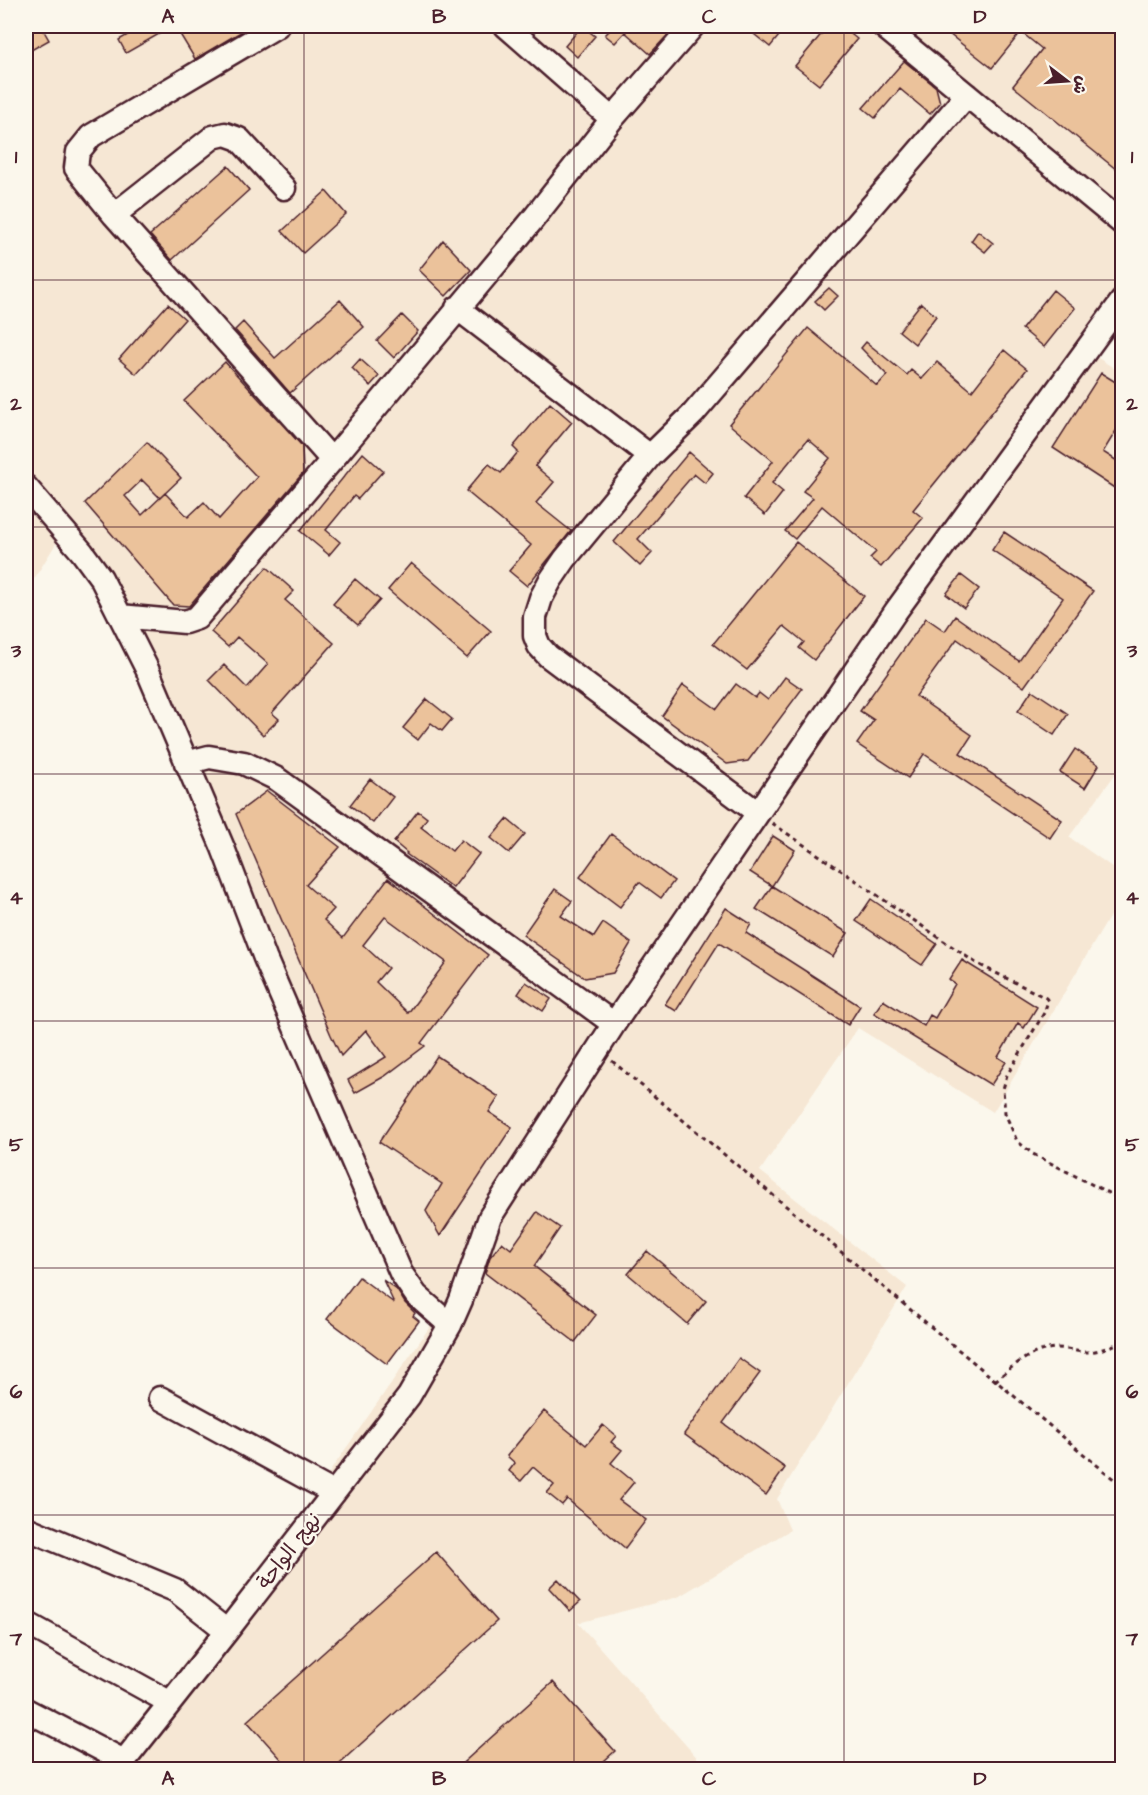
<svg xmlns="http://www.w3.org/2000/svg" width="1148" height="1795" font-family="'Architects Daughter','Playpen Sans Arabic',sans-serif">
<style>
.built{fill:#f6e7d4}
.building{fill:#ebc29b;stroke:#4a1f2b;stroke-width:1.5;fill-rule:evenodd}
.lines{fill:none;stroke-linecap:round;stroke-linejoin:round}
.minor-casing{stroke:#4a1f2b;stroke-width:27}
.path{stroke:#4a1f2b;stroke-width:3;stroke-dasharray:4.5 4.5;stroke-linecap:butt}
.minor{stroke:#fbf7ec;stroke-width:22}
.grid{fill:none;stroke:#4a1f2b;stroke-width:1.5;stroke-opacity:0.55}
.labels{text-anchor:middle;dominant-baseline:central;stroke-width:4.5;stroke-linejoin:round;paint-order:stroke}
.street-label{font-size:21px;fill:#4a1f2b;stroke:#fbf7ec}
.neatline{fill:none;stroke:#4a1f2b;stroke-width:2}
.grid-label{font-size:20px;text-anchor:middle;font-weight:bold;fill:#4a1f2b}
</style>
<rect width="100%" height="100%" fill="#fbf7ec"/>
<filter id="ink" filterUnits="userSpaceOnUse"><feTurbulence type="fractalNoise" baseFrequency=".0167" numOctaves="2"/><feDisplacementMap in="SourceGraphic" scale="12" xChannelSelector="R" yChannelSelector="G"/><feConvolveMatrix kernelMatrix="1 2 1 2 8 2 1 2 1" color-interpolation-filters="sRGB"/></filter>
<g filter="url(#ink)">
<!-- built -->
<path class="built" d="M 26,26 L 1122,26 L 1122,293 L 1082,348 L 1122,373 L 1122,765 L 1069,837 L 1122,874 L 1122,896 L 993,1112 L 858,1028 L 760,1171 L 907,1287 L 777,1499 L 790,1530 L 678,1597 L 578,1623 L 707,1769 L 92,1769 L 138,1721 L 298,1518 L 438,1315 L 425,1306 L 98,592 L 60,537 L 26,592 Z"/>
<!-- building -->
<path class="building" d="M 26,26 L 41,26 L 49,40 L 26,53 Z
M 143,26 L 173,26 L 126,53 L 119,40 Z
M 175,26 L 251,26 L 195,59 Z
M 582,26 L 595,36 L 577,57 L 565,46 Z
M 614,26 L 676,26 L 650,54 L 625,32 L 615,43 L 605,35 Z
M 744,26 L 787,26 L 770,47 Z
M 828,26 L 841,26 L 857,39 L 819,85 L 795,66 Z
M 939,26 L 1122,26 L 1122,174 L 1013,86 L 1042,49 L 1021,32 L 992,68 Z
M 904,61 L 936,87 L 940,103 L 930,114 L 900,89 L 875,118 L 863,108 Z
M 228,166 L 249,190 L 172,260 L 150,235 Z
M 326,191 L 346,214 L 303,253 L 282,231 Z
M 978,231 L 993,243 L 985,252 L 971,241 Z
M 443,240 L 471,270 L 446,296 L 419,270 Z
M 829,288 L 838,296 L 824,310 L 815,301 Z
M 1053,290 L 1075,308 L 1044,347 L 1022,329 Z
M 340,300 L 364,327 L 290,393 L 235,330 L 243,322 L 275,358 Z
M 921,303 L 936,316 L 915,344 L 899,331 Z
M 168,304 L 185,319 L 136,374 L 119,359 Z
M 402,315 L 418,331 L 394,358 L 377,341 Z
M 808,328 L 877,386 L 887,375 L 861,348 L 866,342 L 907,375 L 911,370 L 922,379 L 937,362 L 972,391 L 1004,350 L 1027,369 L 913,510 L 923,518 L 881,567 L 870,558 L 876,552 L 822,506 L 795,539 L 785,531 L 813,498 L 803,491 L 830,458 L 808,439 L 772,483 L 783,492 L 765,515 L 744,498 L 773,461 L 729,424 Z
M 360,359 L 379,376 L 370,386 L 352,368 Z
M 225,362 L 302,446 L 303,473 L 189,606 L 173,605 L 85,503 L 147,442 L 181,478 L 160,498 L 142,480 L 125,496 L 142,515 L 165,493 L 188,517 L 204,502 L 219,519 L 257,477 L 184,401 Z
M 1101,373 L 1122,386 L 1122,421 L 1103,452 L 1122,464 L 1122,493 L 1053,448 Z
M 550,403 L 572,422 L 535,466 L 554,482 L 536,503 L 571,531 L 527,586 L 509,571 L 531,545 L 466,491 L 489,464 L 501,473 L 518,452 L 513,447 Z
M 689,452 L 713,473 L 705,483 L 694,474 L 638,539 L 652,553 L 640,566 L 614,542 Z
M 363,453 L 383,471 L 358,499 L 354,496 L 326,530 L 340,542 L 329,555 L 300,531 Z
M 1004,532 L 1093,591 L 1024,687 L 957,639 L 916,696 L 972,735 L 960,753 L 1062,820 L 1050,838 L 924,754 L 908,778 L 857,744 L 874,720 L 860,711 L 926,618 L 945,631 L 955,616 L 1019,661 L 1063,598 L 992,550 Z
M 796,542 L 864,596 L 814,660 L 799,648 L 804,642 L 784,626 L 747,670 L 713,644 Z
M 411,563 L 491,631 L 467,658 L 388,590 Z
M 267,567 L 294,591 L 285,600 L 334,643 L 272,713 L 279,719 L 263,735 L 209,680 L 224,665 L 247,688 L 268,664 L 237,637 L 228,647 L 211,632 Z
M 961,575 L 979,589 L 964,608 L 946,594 Z
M 355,579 L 380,600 L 358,625 L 333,604 Z
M 785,677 L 802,689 L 748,761 L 727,764 L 662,716 L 683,685 L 717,709 L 736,684 L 755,698 L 759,693 L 768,700 Z
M 1032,690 L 1068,714 L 1054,735 L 1018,711 Z
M 427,699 L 452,719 L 442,731 L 431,723 L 418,740 L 403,728 Z
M 1075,749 L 1099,765 L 1085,788 L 1060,772 Z
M 370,779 L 393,797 L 373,823 L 350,805 Z
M 267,791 L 340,847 L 306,885 L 334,909 L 324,920 L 343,938 L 388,878 L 488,955 L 421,1043 L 425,1046 L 385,1076 L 355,1093 L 348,1080 L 386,1057 L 366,1030 L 341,1056 L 331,1035 L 236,814 ZM 385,917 L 446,962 L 408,1013 L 376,982 L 388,968 L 363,945 Z
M 418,811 L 427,818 L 421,827 L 452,851 L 461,840 L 479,854 L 453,888 L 406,854 L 407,853 L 394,842 Z
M 507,819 L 525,834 L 509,853 L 491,838 Z
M 611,834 L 674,881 L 661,898 L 639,882 L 620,907 L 580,877 Z
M 773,836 L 795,850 L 772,886 L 750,872 Z
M 772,886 L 848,933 L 833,957 L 756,909 Z
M 555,889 L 572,901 L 561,916 L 594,937 L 603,923 L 631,943 L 613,973 L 585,978 L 523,935 Z
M 871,899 L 937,944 L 922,965 L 856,921 Z
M 726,908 L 751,924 L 746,933 L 860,1006 L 848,1025 L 719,943 L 676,1011 L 665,1004 Z
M 962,960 L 1037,1007 L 1024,1028 L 1018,1023 L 998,1057 L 1006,1062 L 991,1085 L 874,1013 L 883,1000 L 924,1026 L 930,1015 L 935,1018 L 955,984 L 949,980 Z
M 526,982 L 551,999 L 543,1011 L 518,994 Z
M 437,1056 L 499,1097 L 489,1112 L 512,1127 L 440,1236 L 426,1211 L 442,1184 L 379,1142 Z
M 537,1212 L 560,1228 L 534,1266 L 596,1315 L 575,1342 L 485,1273 L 490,1257 L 502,1242 L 511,1249 Z
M 647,1251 L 706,1301 L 687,1324 L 628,1274 Z
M 359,1277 L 394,1303 L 383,1280 L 397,1290 L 405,1303 L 415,1313 L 413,1316 L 419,1321 L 387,1364 L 327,1319 Z
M 739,1358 L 760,1373 L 723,1423 L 785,1468 L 766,1495 L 684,1434 Z
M 544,1411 L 586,1445 L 603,1425 L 616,1436 L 611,1442 L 622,1450 L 611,1463 L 634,1482 L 619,1500 L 646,1520 L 625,1548 L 567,1499 L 562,1505 L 547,1493 L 554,1485 L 533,1467 L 521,1481 L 509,1471 L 515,1463 L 507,1456 Z
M 436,1552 L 497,1621 L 332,1770 L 291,1770 L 247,1721 Z
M 558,1579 L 580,1602 L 570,1611 L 549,1588 Z
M 553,1682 L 615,1751 L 594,1770 L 455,1770 Z"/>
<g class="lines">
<!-- minor casing -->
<g class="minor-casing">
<path id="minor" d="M 277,26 L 91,136 L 78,152 L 76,168 L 114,215 L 332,460
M 506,26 L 612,119
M 883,26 L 1122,223
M 114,215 L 213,137 L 225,134 L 239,139 L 284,188
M 457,308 L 650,456
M 26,487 L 82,552 L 101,578 L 147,669 L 223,848 L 265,958 L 401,1273 L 416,1295 L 450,1325
M 120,616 L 185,622 L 197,618 L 332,460 L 530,223 L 612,119 L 693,26
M 186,763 L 209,757 L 244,763 L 277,779 L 614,1024
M 758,813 L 548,656 L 539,646 L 535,636 L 535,617 L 541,598 L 550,581 L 565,559 L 650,456 L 693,414 L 967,95
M 160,1398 L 334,1493
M 26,1528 L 175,1590 L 227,1631
M 26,1623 L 169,1702
M 26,1710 L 124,1761
M 117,1770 L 227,1631 L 409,1396 L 450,1325 L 461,1300 L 490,1217 L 614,1024 L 896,611 L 1122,301"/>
</g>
<!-- path -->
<path class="path" d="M 772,823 L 976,963 L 1046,998 L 1048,1001 L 1044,1013 L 1007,1075 L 1003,1089 L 1005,1113 L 1017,1141 L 1033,1154 L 1122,1200
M 612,1061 L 1122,1486
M 995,1381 C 1013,1366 1032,1349 1057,1348 C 1067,1348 1076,1352 1086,1352 C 1098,1352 1111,1346 1122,1342"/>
<!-- minor -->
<use href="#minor" class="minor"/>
</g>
</g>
<!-- grid -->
<path class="grid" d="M 304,26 L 304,1770M 574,26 L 574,1770M 844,26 L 844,1770M 26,280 L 1122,280M 26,527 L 1122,527M 26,774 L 1122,774M 26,1021 L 1122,1021M 26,1268 L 1122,1268M 26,1515 L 1122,1515"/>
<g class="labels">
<!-- street labels -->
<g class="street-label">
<text transform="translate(289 1551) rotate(-52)">نهج الواحة</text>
</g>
</g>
<!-- margin -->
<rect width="1148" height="1795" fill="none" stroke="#fbf7ec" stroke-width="66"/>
<!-- north arrow -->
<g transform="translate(1067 81) rotate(107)" stroke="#fbf7ec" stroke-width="4.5" paint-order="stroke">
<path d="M0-4.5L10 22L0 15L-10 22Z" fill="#4a1f2b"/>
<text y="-9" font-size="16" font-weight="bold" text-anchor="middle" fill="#4a1f2b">ش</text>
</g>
<rect x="33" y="33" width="1082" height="1729" class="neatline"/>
<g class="grid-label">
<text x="168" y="23">A</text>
<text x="439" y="23">B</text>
<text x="709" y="23">C</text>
<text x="980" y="23">D</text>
<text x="16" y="163">1</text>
<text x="1132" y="163">1</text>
<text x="16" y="410">2</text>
<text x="1132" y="410">2</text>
<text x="16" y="657">3</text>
<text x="1132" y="657">3</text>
<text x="16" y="904">4</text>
<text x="1132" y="904">4</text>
<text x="16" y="1151">5</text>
<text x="1132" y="1151">5</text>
<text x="16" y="1398">6</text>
<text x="1132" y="1398">6</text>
<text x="16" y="1645">7</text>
<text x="1132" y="1645">7</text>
<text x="168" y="1785">A</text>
<text x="439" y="1785">B</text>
<text x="709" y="1785">C</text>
<text x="980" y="1785">D</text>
</g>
</svg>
